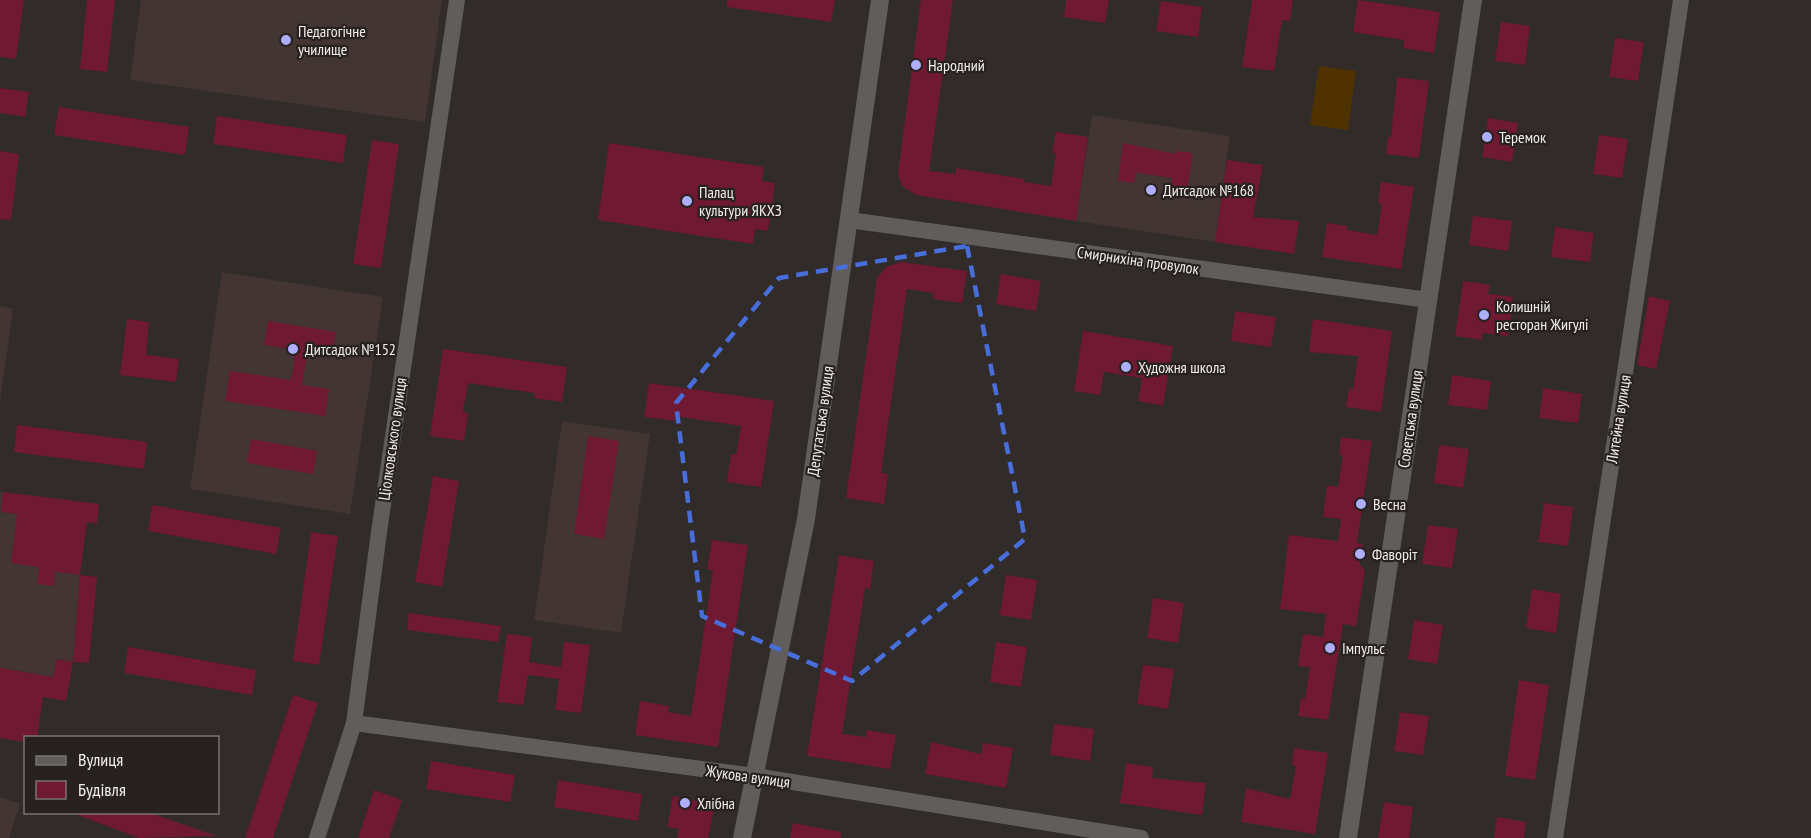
<svg xmlns="http://www.w3.org/2000/svg" width="1811" height="838" font-family="'PT Sans Narrow',sans-serif">
<style>
.built{fill:#423532}
.green{fill:#503201}
.building{fill:#6f1932}
.lines{fill:none;stroke-linecap:round;stroke-linejoin:round}
.minor{stroke:#605d5b;stroke-width:16}
.tertiary{stroke:#605d5b;stroke-width:18}
.marked{fill:none;stroke:#486edc;stroke-width:4.5;stroke-dasharray:12 8;stroke-linejoin:round}
.poi-dot{fill:#afaefa;stroke:#272120;stroke-width:2}
.labels{text-anchor:middle;dominant-baseline:central;stroke-width:4.5;stroke-linejoin:round;paint-order:stroke}
.poi-label{font-size:16px;fill:#f3eeed;stroke:#272120;text-anchor:start}
.street-label{font-size:16px;fill:#f3eeed;stroke:#272120}
</style>
<rect width="100%" height="100%" fill="#312b29"/>
<!-- built -->
<path class="built" d="M 141,0 L 442,0 L 425,122 L 130,80 Z
M 1092,115 L 1230,136 L 1215,242 L 1076,221 Z
M 222,272 L 383,297 L 350,514 L 190,489 Z
M 0,306 L 13,309 L 0,403 Z
M 562,421 L 650,434 L 621,633 L 534,620 Z
M 0,492 L 3,492 L 1,512 L 69,520 L 63,573 L 80,575 L 73,662 L 57,659 L 53,677 L 0,668 Z
M 0,797 L 20,804 L 9,838 L 0,838 Z"/>
<!-- green -->
<path class="green" d="M 1319,66 L 1356,71 L 1348,130 L 1310,125 Z"/>
<!-- building -->
<path class="building" d="M 0,0 L 24,0 L 16,59 L 0,57 Z
M 87,0 L 115,0 L 107,72 L 80,69 Z
M 727,0 L 835,0 L 831,22 L 727,7 Z
M 921,0 L 953,0 L 929,171 L 956,174 L 956,168 L 1025,179 L 1024,182 L 1051,186 L 1056,153 L 1052,153 L 1056,132 L 1088,137 L 1076,221 L 916,195 L 902,186 L 898,173 Z
M 1066,0 L 1109,0 L 1105,23 L 1064,17 Z
M 1252,0 L 1293,0 L 1290,21 L 1282,20 L 1274,71 L 1242,67 Z
M 1358,0 L 1440,12 L 1434,53 L 1403,48 L 1404,40 L 1353,32 Z
M 1161,1 L 1202,7 L 1198,37 L 1156,31 Z
M 1501,22 L 1530,26 L 1525,65 L 1495,61 Z
M 1615,38 L 1644,42 L 1638,81 L 1609,77 Z
M 1397,77 L 1429,81 L 1419,158 L 1386,154 L 1388,137 L 1391,137 Z
M 0,88 L 29,92 L 25,117 L 0,113 Z
M 59,107 L 189,127 L 185,155 L 54,135 Z
M 217,116 L 347,135 L 343,163 L 213,144 Z
M 1488,118 L 1518,123 L 1512,162 L 1482,157 Z
M 1599,135 L 1628,139 L 1622,178 L 1593,174 Z
M 372,140 L 399,144 L 381,268 L 353,264 Z
M 609,143 L 764,167 L 762,181 L 775,183 L 768,231 L 755,229 L 753,244 L 598,220 Z
M 1123,143 L 1176,154 L 1176,151 L 1193,153 L 1187,191 L 1170,189 L 1172,178 L 1136,173 L 1134,183 L 1118,181 Z
M 0,151 L 19,154 L 11,220 L 0,219 Z
M 1227,160 L 1263,165 L 1253,217 L 1299,221 L 1294,254 L 1215,242 Z
M 1381,182 L 1414,187 L 1401,269 L 1322,257 L 1327,223 L 1347,226 L 1347,230 L 1377,235 L 1382,204 L 1378,203 Z
M 1473,216 L 1512,221 L 1508,251 L 1469,245 Z
M 1555,227 L 1594,233 L 1590,262 L 1551,257 Z
M 901,262 L 967,271 L 962,303 L 933,299 L 933,293 L 907,289 L 881,473 L 888,474 L 884,504 L 846,498 L 877,278 L 886,267 Z
M 1001,274 L 1041,281 L 1036,311 L 996,304 Z
M 1463,281 L 1490,285 L 1488,294 L 1513,297 L 1508,336 L 1483,333 L 1482,340 L 1455,336 Z
M 1649,296 L 1670,301 L 1656,369 L 1637,365 Z
M 1235,311 L 1276,317 L 1271,347 L 1231,341 Z
M 127,319 L 149,322 L 146,355 L 179,359 L 176,382 L 120,375 Z
M 1313,319 L 1392,331 L 1381,412 L 1346,407 L 1349,388 L 1353,389 L 1358,356 L 1309,352 Z
M 268,321 L 336,332 L 332,354 L 308,351 L 302,385 L 329,389 L 325,416 L 225,401 L 230,371 L 291,380 L 296,350 L 264,345 Z
M 1083,331 L 1173,346 L 1163,406 L 1138,401 L 1142,378 L 1104,372 L 1100,395 L 1074,391 Z
M 443,349 L 567,367 L 562,402 L 534,398 L 535,393 L 468,383 L 463,412 L 468,413 L 464,441 L 430,436 Z
M 1452,375 L 1491,381 L 1487,410 L 1448,405 Z
M 649,383 L 774,401 L 761,487 L 727,482 L 731,454 L 736,455 L 741,426 L 675,416 L 675,421 L 644,417 Z
M 1543,388 L 1582,394 L 1578,423 L 1539,418 Z
M 17,425 L 147,442 L 144,469 L 14,452 Z
M 588,436 L 619,441 L 604,539 L 574,534 Z
M 1341,437 L 1372,441 L 1357,543 L 1363,544 L 1360,564 L 1365,571 L 1356,626 L 1343,624 L 1328,720 L 1298,716 L 1301,698 L 1305,699 L 1310,667 L 1298,666 L 1303,634 L 1323,637 L 1326,614 L 1280,609 L 1289,535 L 1338,541 L 1341,519 L 1323,517 L 1327,485 L 1338,487 L 1343,455 L 1339,455 Z
M 251,439 L 317,451 L 313,474 L 247,463 Z
M 1439,445 L 1469,449 L 1463,488 L 1434,483 Z
M 433,476 L 459,481 L 442,587 L 415,582 Z
M 3,492 L 99,504 L 97,524 L 87,522 L 80,575 L 55,572 L 54,586 L 37,584 L 39,567 L 11,563 L 17,514 L 1,512 Z
M 1544,503 L 1573,507 L 1568,546 L 1538,542 Z
M 152,505 L 281,528 L 276,554 L 148,531 Z
M 1428,525 L 1458,529 L 1452,568 L 1422,564 Z
M 311,532 L 338,536 L 319,665 L 293,661 Z
M 712,540 L 748,545 L 718,747 L 635,735 L 640,701 L 669,706 L 668,712 L 691,716 L 713,570 L 707,569 Z
M 839,555 L 874,561 L 870,589 L 865,588 L 842,734 L 866,737 L 867,730 L 896,735 L 890,769 L 807,756 Z
M 80,575 L 97,577 L 89,663 L 73,662 Z
M 1006,575 L 1037,580 L 1031,620 L 1000,615 Z
M 1532,589 L 1561,594 L 1556,633 L 1526,628 Z
M 1153,598 L 1184,603 L 1178,643 L 1147,638 Z
M 409,613 L 501,626 L 498,642 L 407,630 Z
M 1414,620 L 1443,625 L 1437,664 L 1408,659 Z
M 507,634 L 532,637 L 529,662 L 561,667 L 564,642 L 590,645 L 581,713 L 555,710 L 559,679 L 528,675 L 523,705 L 497,702 Z
M 996,642 L 1027,647 L 1021,687 L 990,682 Z
M 128,647 L 256,670 L 252,695 L 124,673 Z
M 57,659 L 73,662 L 66,701 L 43,697 L 37,738 L 26,738 L 26,742 L 0,738 L 0,668 L 53,677 Z
M 1143,665 L 1174,669 L 1168,709 L 1137,704 Z
M 1519,680 L 1549,685 L 1535,780 L 1505,776 Z
M 293,695 L 318,703 L 273,838 L 245,838 Z
M 1400,712 L 1429,716 L 1423,755 L 1394,751 Z
M 1054,724 L 1094,729 L 1090,761 L 1050,755 Z
M 931,742 L 981,754 L 983,743 L 1013,748 L 1006,788 L 925,774 Z
M 1294,748 L 1328,753 L 1315,834 L 1241,822 L 1246,788 L 1290,799 L 1296,766 L 1292,765 Z
M 431,761 L 515,775 L 510,802 L 426,789 Z
M 1126,763 L 1153,767 L 1152,778 L 1206,783 L 1202,815 L 1120,803 Z
M 558,780 L 642,794 L 638,821 L 554,807 Z
M 374,790 L 402,800 L 389,838 L 358,838 Z
M 673,796 L 715,805 L 708,838 L 677,838 L 679,829 L 667,827 Z
M 1384,802 L 1413,807 L 1409,838 L 1378,838 Z
M 72,813 L 150,813 L 217,836 L 139,838 Z
M 1497,817 L 1526,822 L 1524,838 L 1494,838 Z
M 793,823 L 841,832 L 841,838 L 790,838 Z"/>
<g class="lines">
<!-- minor -->
<path class="minor" d="M 849,220 L 1428,300
M 354,723 L 755,776 L 1141,838
M 317,838 L 354,723 L 379,532 L 457,0
M 1555,838 L 1681,0"/>
<!-- tertiary -->
<path class="tertiary" d="M 742,838 L 806,519 L 880,0
M 1348,838 L 1473,0"/>
</g>
<!-- marked area -->
<path class="marked" d="M 967,246 L 1025,539 L 852,681 L 702,616 L 676,403 L 779,278 Z"/>
<!-- markers -->
<g class="poi-dot">
<circle cx="286" cy="40" r="6"/>
<circle cx="916" cy="65" r="6"/>
<circle cx="1487" cy="137" r="6"/>
<circle cx="1151" cy="190" r="6"/>
<circle cx="687" cy="201" r="6"/>
<circle cx="1484" cy="315" r="6"/>
<circle cx="293" cy="349" r="6"/>
<circle cx="1126" cy="367" r="6"/>
<circle cx="1361" cy="504" r="6"/>
<circle cx="1360" cy="554" r="6"/>
<circle cx="1330" cy="648" r="6"/>
<circle cx="685" cy="803" r="6"/>
</g>
<g class="labels">
<!-- poi labels -->
<g class="poi-label">
<text x="298" y="31">Педагогічне<tspan x="298" dy="18">училище</tspan></text>
<text x="928" y="65">Народний</text>
<text x="1499" y="137">Теремок</text>
<text x="1163" y="190">Дитсадок №168</text>
<text x="699" y="192">Палац<tspan x="699" dy="18">культури ЯКХЗ</tspan></text>
<text x="1496" y="306">Колишній<tspan x="1496" dy="18">ресторан Жигулі</tspan></text>
<text x="305" y="349">Дитсадок №152</text>
<text x="1138" y="367">Художня школа</text>
<text x="1373" y="504">Весна</text>
<text x="1372" y="554">Фаворіт</text>
<text x="1342" y="648">Імпульс</text>
<text x="697" y="803">Хлібна</text>
</g>
<!-- street labels -->
<g class="street-label">
<text transform="translate(1138 260) rotate(8)">Смирнихіна провулок</text>
<text transform="translate(1410 419) rotate(-82)">Советська вулиця</text>
<text transform="translate(1618 419) rotate(-81)">Литейна вулиця</text>
<text transform="translate(820 421) rotate(-82)">Депутатська вулиця</text>
<text transform="translate(392 439) rotate(-82)">Ціолковського вулиця</text>
<text transform="translate(748 776) rotate(8)">Жукова вулиця</text>
</g>
</g>
<!-- legend -->
<rect x="24" y="736" width="195" height="78" fill="#272120" stroke="#797372" stroke-width="1.5"/>
<rect x="36" y="756" width="30" height="9" fill="#605d5b" stroke="#797372" stroke-width="1.5"/>
<text x="78" y="766" font-size="18" fill="#f3eeed">Вулиця</text>
<rect x="36" y="781" width="30" height="18" fill="#6f1932" stroke="#797372" stroke-width="1.5"/>
<text x="78" y="796" font-size="18" fill="#f3eeed">Будівля</text>
</svg>
